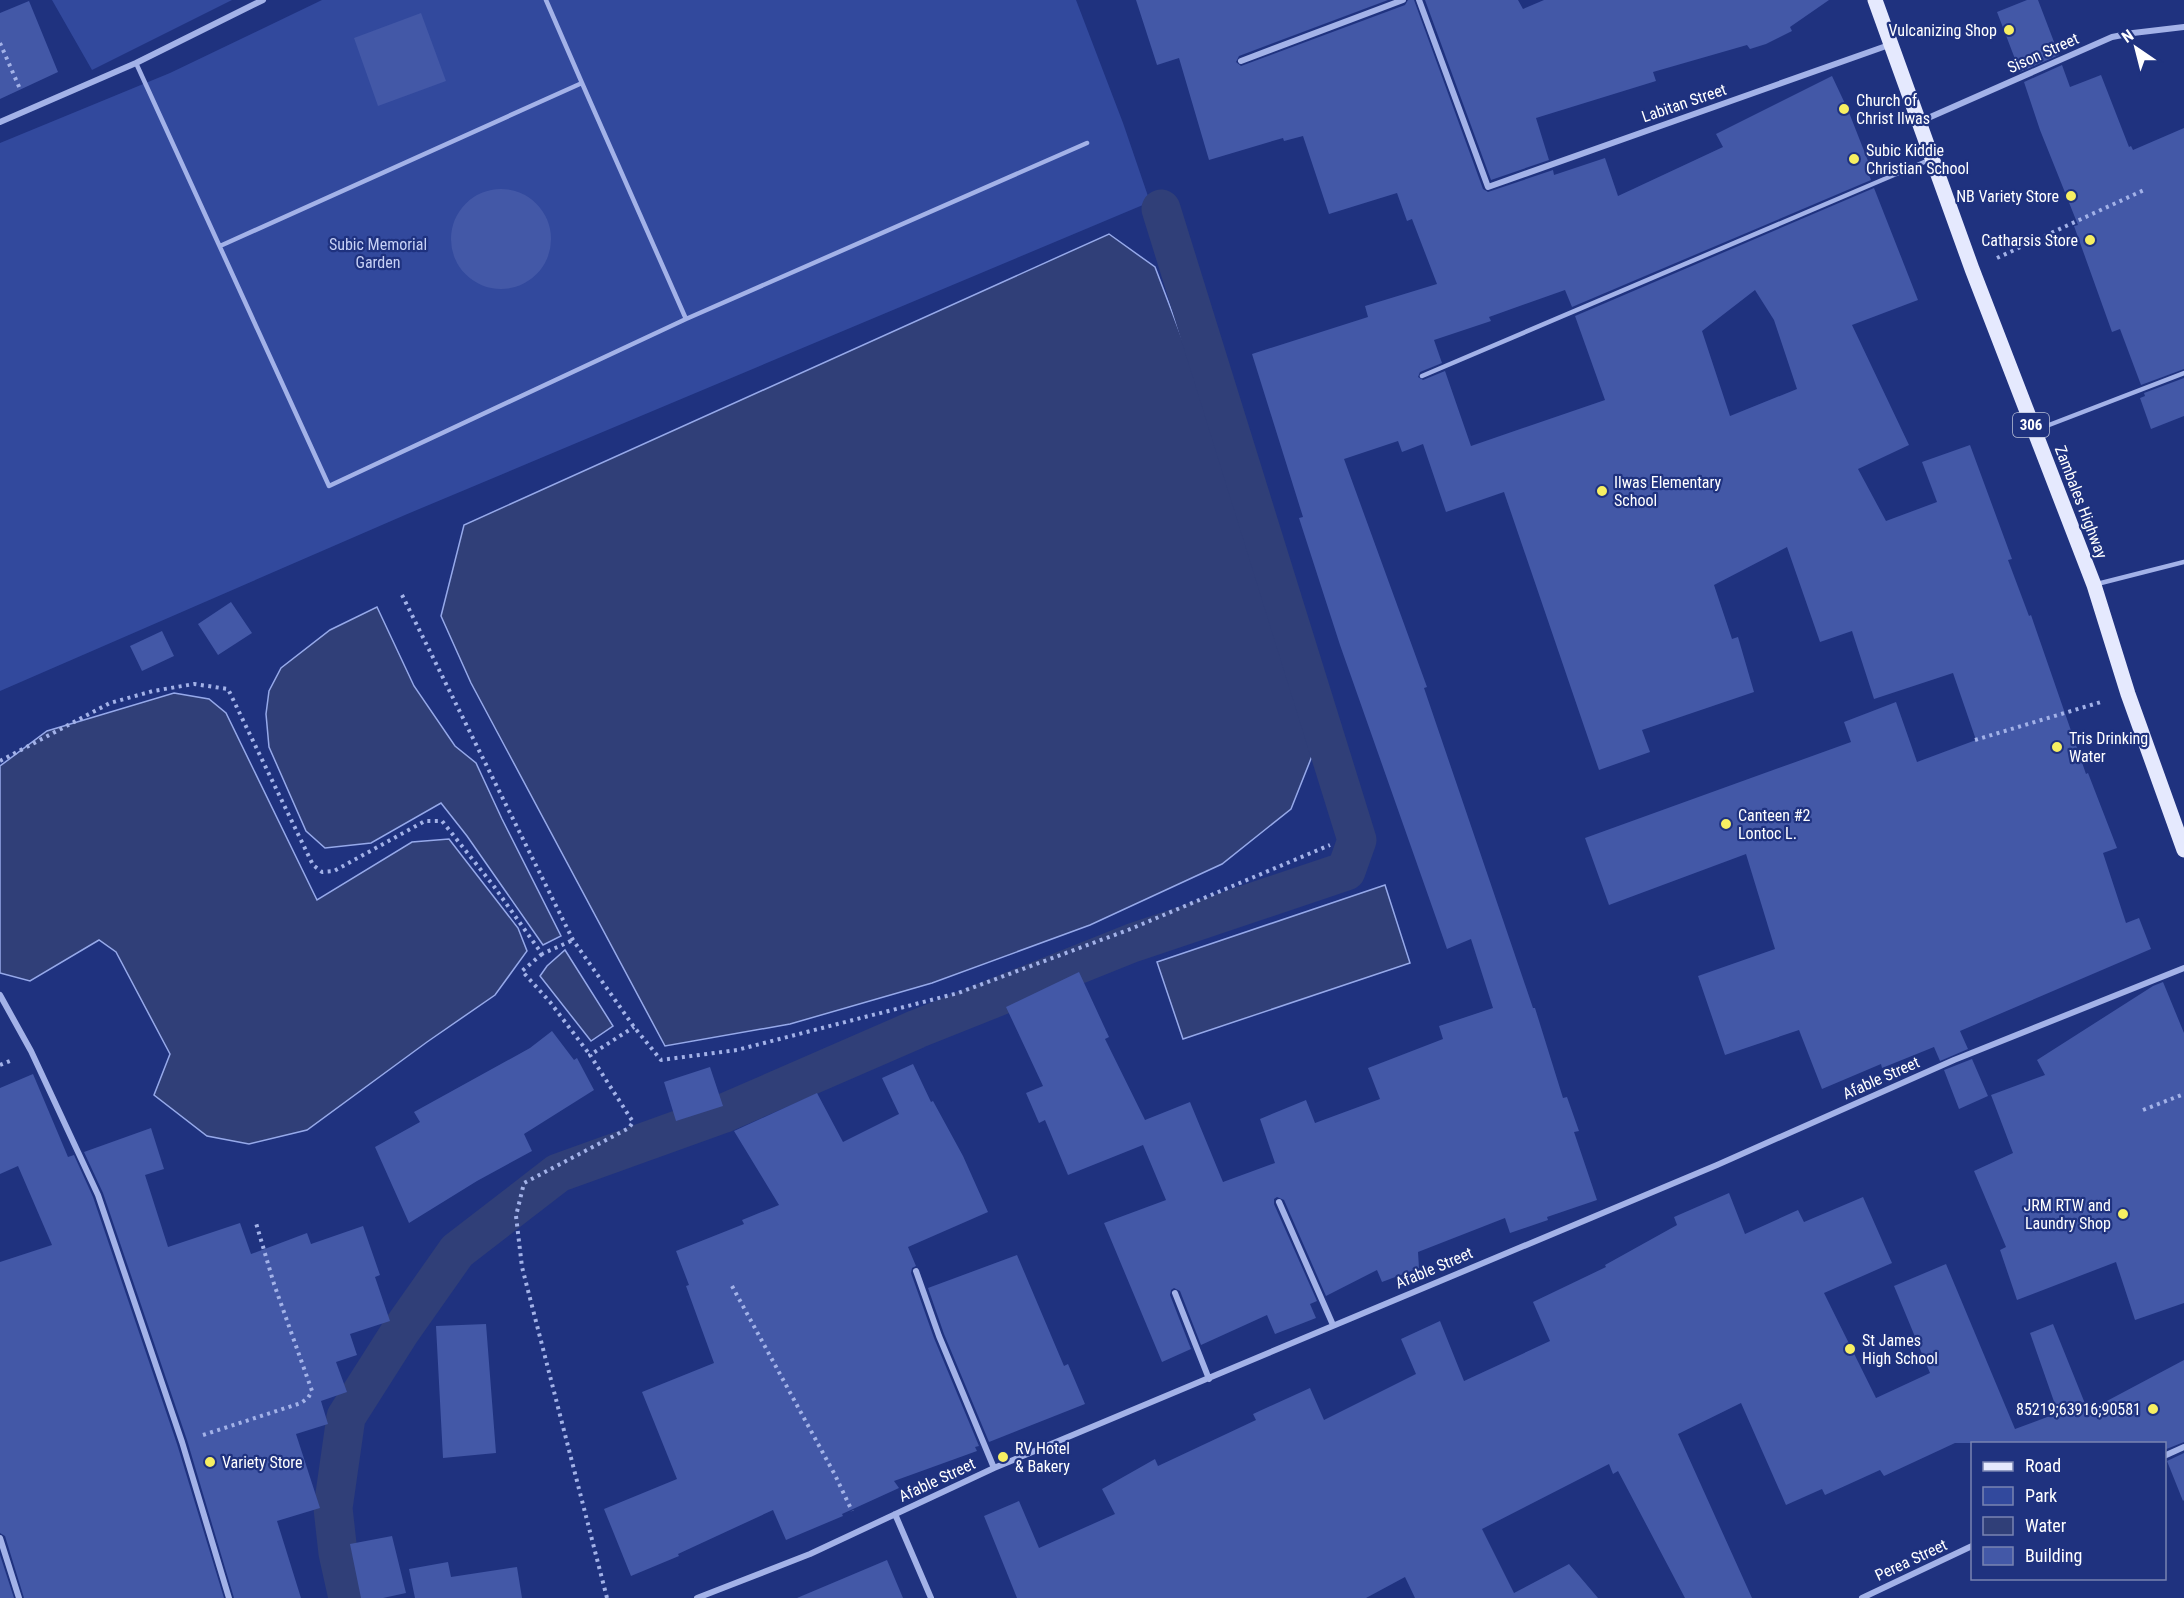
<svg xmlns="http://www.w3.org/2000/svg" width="2184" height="1598" font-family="'Roboto Condensed',sans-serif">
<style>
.green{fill:#32499d}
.water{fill:#303f78;stroke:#96a9ea;stroke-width:1.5}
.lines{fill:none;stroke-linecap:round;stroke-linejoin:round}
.canal{stroke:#303f78;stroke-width:39}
.building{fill:#4358a7;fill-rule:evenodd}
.path{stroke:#a3b2e8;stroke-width:4;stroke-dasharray:3 4.5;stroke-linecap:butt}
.lane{stroke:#a3b2e8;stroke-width:4.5}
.street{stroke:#a3b2e8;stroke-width:6}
.primary{stroke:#e5e9fe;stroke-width:15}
.poi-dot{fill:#f7ef62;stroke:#1f327f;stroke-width:2}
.labels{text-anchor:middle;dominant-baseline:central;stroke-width:4.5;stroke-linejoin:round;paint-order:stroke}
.shield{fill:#1f327f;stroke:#bcc2d9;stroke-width:1.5}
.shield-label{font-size:15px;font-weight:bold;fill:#fff}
.poi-label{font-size:16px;fill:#fff;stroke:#1f327f;text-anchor:start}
.street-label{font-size:16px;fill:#fff;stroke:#1f327f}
.park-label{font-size:16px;fill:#c7d1f6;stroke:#1f327f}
</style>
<rect width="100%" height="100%" fill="#1f327f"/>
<!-- green -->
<path class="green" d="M 52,0 L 232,0 L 92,70 Z
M 322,0 L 1076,0 L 1123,123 L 1150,202 L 405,515 L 0,691 L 0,143 L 170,73 Z"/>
<!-- water -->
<path class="water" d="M 1109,234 L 1155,267 L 1224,449 L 1314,751 L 1291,809 L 1222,864 L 1090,925 L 932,983 L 790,1024 L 665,1046 L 471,683 L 441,616 L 464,525 Z
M 377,607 L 414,686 L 455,746 L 476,763 L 502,819 L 561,936 L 543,945 L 467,836 L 441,803 L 371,843 L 325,848 L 306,831 L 269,747 L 266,714 L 269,691 L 281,668 L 330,630 Z
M 174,693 L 209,699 L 226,713 L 317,900 L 412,842 L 449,839 L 518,928 L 527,951 L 495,995 L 427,1042 L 307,1130 L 249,1144 L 207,1136 L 154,1095 L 170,1054 L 116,952 L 99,940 L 30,981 L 0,973 L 0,766 L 47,731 Z
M 1385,885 L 1410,963 L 1183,1039 L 1157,962 Z
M 565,950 L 613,1026 L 591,1041 L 540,976 L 547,966 Z"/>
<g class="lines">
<!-- canal -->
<path class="canal" d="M 348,1598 L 338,1553 L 333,1508 L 346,1417 L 400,1332 L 457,1251 L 558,1173 L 722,1114 L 917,1029 L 1132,943 L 1346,871 L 1357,840 L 1161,209"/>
</g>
<!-- building -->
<path class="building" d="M 1136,0 L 1388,0 L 1239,56 L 1236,62 L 1241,66 L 1405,5 L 1408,0 L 1414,0 L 1483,189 L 1488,192 L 1553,170 L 1554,175 L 1605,158 L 1618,196 L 1723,147 L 1716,134 L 1832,76 L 1848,110 L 1870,166 L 1866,167 L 1871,180 L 1572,307 L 1565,290 L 1489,317 L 1491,321 L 1434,340 L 1442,363 L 1420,372 L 1418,377 L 1423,380 L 1445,371 L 1471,446 L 1605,400 L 1575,316 L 1874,188 L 1918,300 L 1852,325 L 1909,445 L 1858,469 L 1886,521 L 1937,502 L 1922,462 L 1970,445 L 2012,559 L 2008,560 L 2029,616 L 2031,615 L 2086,774 L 2088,773 L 2117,848 L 2103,853 L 2126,923 L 2139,918 L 2151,949 L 1960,1031 L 1968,1049 L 1940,1061 L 1934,1047 L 1882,1068 L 1881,1064 L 1822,1089 L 1799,1030 L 1725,1055 L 1698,976 L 1775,949 L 1746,854 L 1609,905 L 1585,838 L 1851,742 L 1844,722 L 1896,702 L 1917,762 L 1976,740 L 1953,673 L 1874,699 L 1852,631 L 1820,642 L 1787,547 L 1714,585 L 1732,639 L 1738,637 L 1754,692 L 1642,730 L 1650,752 L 1599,770 L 1504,492 L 1446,512 L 1423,444 L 1402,452 L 1398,441 L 1344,459 L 1427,687 L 1424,688 L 1533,1008 L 1535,1008 L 1563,1098 L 1567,1097 L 1579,1131 L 1574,1132 L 1597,1200 L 1547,1217 L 1548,1220 L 1510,1233 L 1505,1218 L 1418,1252 L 1419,1268 L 1382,1282 L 1377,1270 L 1326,1296 L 1284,1200 L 1277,1197 L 1274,1199 L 1274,1204 L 1317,1301 L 1310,1304 L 1316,1318 L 1275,1334 L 1267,1315 L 1201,1345 L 1180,1291 L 1174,1288 L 1171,1290 L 1170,1295 L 1191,1349 L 1162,1362 L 1104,1223 L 1166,1200 L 1143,1145 L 1068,1175 L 1045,1120 L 1039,1123 L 1026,1093 L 1043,1086 L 1006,1007 L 1079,972 L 1109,1037 L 1105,1039 L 1145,1120 L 1190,1102 L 1223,1182 L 1275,1163 L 1260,1119 L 1306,1100 L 1315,1123 L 1380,1099 L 1368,1068 L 1443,1039 L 1439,1026 L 1493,1008 L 1471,939 L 1447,949 L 1340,645 L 1299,518 L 1303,517 L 1252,354 L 1368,317 L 1365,306 L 1437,284 L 1412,219 L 1407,221 L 1397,193 L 1329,214 L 1303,136 L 1284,141 L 1283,138 L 1209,160 L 1179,58 L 1157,65 ZM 1755,290 L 1774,320 L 1797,389 L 1730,416 L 1702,331 Z
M 1425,0 L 1518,0 L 1523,9 L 1544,0 L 1829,0 L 1790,27 L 1792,31 L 1766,44 L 1750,49 L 1747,45 L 1653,72 L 1656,81 L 1536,118 L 1549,160 L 1491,180 Z
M 2027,0 L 2038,0 L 2059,55 L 2020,72 L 1997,12 Z
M 29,1 L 58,72 L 0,99 L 0,13 Z
M 421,13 L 446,81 L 378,106 L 354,38 Z
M 2062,65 L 2070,87 L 2101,75 L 2129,147 L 2131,146 L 2133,150 L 2184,128 L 2184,369 L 2141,385 L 2120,329 L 2112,332 L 2074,226 L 2078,225 L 2040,130 L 2024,82 Z
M451 239a50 50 0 1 1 100 0a50 50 0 1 1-100 0Z
M 2184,378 L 2184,416 L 2151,429 L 2140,398 L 2145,396 L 2144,393 Z
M 231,602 L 252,633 L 218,655 L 198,624 Z
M 162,631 L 174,656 L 142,671 L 130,646 Z
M 2163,982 L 2184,1033 L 2184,1303 L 2135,1320 L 2116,1262 L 2017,1300 L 2000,1250 L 2006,1247 L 1974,1171 L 2013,1153 L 1991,1095 L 2045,1075 L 2037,1060 L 2153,986 Z
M 552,1031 L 574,1060 L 577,1058 L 594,1090 L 524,1134 L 532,1151 L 477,1181 L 409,1223 L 375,1147 L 420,1122 L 414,1112 L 530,1048 Z
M 1972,1059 L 1988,1096 L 1959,1109 L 1944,1070 Z
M 913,1064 L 931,1102 L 933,1101 L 963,1156 L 988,1212 L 908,1247 L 916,1266 L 912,1268 L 911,1273 L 934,1338 L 979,1446 L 975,1447 L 977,1451 L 894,1481 L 899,1488 L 842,1514 L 843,1516 L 786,1540 L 773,1510 L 678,1554 L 679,1556 L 631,1576 L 604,1509 L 677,1479 L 642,1392 L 714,1363 L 686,1286 L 689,1285 L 676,1251 L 744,1224 L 742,1220 L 779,1205 L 734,1131 L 817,1093 L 843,1142 L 899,1114 L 882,1078 Z
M 710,1067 L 723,1106 L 676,1121 L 664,1082 Z
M 33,1074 L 68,1157 L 74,1155 L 93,1197 L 177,1444 L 224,1598 L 24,1598 L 5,1536 L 0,1533 L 0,1262 L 52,1245 L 18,1166 L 0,1174 L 0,1088 Z
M 151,1128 L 164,1169 L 145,1175 L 168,1247 L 240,1223 L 251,1254 L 307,1233 L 311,1244 L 363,1226 L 380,1275 L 375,1277 L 390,1321 L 350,1334 L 357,1355 L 336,1362 L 347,1392 L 321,1401 L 328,1424 L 296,1434 L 320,1508 L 277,1521 L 301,1598 L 234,1598 L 187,1440 L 103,1193 L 84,1152 Z
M 1729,1193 L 1745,1234 L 1798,1210 L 1804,1222 L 1863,1197 L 1892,1263 L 1824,1293 L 1876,1398 L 1930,1373 L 1894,1286 L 1946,1264 L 2015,1429 L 2058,1413 L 2030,1333 L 2053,1324 L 2088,1411 L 2184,1360 L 2184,1442 L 2164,1450 L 2164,1443 L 1955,1443 L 1884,1476 L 1880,1470 L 1825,1495 L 1822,1489 L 1786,1505 L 1741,1403 L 1678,1434 L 1752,1598 L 1685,1598 L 1618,1471 L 1613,1474 L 1609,1464 L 1482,1529 L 1514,1593 L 1569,1564 L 1598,1598 L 1415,1598 L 1405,1577 L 1366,1598 L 1017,1598 L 984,1516 L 1019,1501 L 1039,1548 L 1115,1514 L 1102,1489 L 1155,1459 L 1158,1466 L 1256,1420 L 1253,1414 L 1310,1388 L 1324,1420 L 1416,1374 L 1401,1339 L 1440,1321 L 1464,1381 L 1550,1341 L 1533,1302 L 1606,1267 L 1605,1265 L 1677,1225 L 1674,1217 Z
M 1017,1255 L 1064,1366 L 1068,1364 L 1085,1404 L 989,1442 L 944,1334 L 928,1288 Z
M 486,1324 L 496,1453 L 443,1458 L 436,1326 Z
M 2184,1453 L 2184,1500 L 2183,1501 L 2167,1461 Z
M 392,1536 L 406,1593 L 383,1598 L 361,1598 L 350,1544 Z
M 0,1555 L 14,1598 L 0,1598 Z
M 887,1560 L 903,1598 L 797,1598 Z
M 448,1562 L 451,1577 L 517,1567 L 522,1598 L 415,1598 L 409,1569 Z"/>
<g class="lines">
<!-- path -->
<path class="path" d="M 0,43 L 20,89
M 1997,258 L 2144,190
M 402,595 L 573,940 L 634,1027 L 661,1060 L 737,1050 L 958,993 L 1128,930 L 1330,845
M 1975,740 L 2101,702
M 0,761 L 110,703 L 153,691 L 194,684 L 228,689 L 313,865 L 322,872 L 334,871 L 425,821 L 442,821 L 493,885 L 542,954 L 573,940
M 542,954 L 522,971 L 550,1002 L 590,1055
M 0,1065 L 10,1061
M 2143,1110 L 2184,1094
M 732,1286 L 835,1475 L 852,1511
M 203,1435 L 301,1403 L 308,1398 L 312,1391 L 274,1284 L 256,1223
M 607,1598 L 522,1267 L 516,1216 L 524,1183 L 629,1128 L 633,1122 L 590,1055 L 634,1027"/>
<!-- lane -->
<path class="lane" d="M 136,63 L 329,486 L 686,319 L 1087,143
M 582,83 L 686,319
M 220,246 L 582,83 L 546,0
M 1422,376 L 1929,160
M 2036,430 L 2184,373
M 2097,584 L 2184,562"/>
<!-- street -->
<path class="street" d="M 1419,0 L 1488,187 L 1889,45
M 1241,61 L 1403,0
M 0,122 L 136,63 L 263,0
M 1919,122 L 2112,37 L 2133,33 L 2184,27
M 0,995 L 31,1051 L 98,1195 L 182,1442 L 229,1598
M 1279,1202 L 1333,1325
M 916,1271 L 939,1336 L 994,1468
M 1175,1293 L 1209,1379
M 2164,1456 L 2184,1447
M 895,1514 L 931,1598
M 0,1538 L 19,1598
M 697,1598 L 810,1554 L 994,1468 L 1717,1165 L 1954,1060 L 2184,968
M 1862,1598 L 1972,1546"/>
<!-- primary -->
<path class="primary" d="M 1875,0 L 1972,269 L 2094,585 L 2128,694 L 2184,850"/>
</g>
<!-- markers -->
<g class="poi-dot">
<circle cx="2009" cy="30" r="6"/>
<circle cx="1844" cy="109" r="6"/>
<circle cx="1854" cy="159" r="6"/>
<circle cx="2071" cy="196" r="6"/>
<circle cx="2090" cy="240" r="6"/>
<circle cx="1602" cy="491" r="6"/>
<circle cx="2057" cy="747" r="6"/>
<circle cx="1726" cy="824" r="6"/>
<circle cx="2123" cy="1214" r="6"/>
<circle cx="1850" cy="1349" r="6"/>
<circle cx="2153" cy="1409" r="6"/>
<circle cx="1003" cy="1457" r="6"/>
<circle cx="210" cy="1462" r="6"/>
</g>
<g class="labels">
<!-- shield labels -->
<rect class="shield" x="2013" y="413" width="36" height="24" rx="4.5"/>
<g class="shield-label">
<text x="2031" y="425">306</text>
</g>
<!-- poi labels -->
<g class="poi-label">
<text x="1997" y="30" text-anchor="end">Vulcanizing Shop</text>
<text x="1856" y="100">Church of<tspan x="1856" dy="18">Christ Ilwas</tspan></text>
<text x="1866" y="150">Subic Kiddie<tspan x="1866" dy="18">Christian School</tspan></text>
<text x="2059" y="196" text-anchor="end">NB Variety Store</text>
<text x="2078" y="240" text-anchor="end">Catharsis Store</text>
<text x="1614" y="482">Ilwas Elementary<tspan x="1614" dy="18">School</tspan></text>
<text x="2069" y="738">Tris Drinking<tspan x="2069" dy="18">Water</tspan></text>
<text x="1738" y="815">Canteen #2<tspan x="1738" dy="18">Lontoc L.</tspan></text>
<text x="2111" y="1205" text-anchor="end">JRM RTW and<tspan x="2111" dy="18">Laundry Shop</tspan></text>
<text x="1862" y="1340">St James<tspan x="1862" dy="18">High School</tspan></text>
<text x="2141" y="1409" text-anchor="end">85219;63916;90581</text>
<text x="1015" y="1448">RV Hotel<tspan x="1015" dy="18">&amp; Bakery</tspan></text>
<text x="222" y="1462">Variety Store</text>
</g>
<!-- street labels -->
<g class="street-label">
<text transform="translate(2043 53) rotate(-24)">Sison Street</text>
<text transform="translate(1684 103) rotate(-19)">Labitan Street</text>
<text transform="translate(2081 502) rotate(69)">Zambales Highway</text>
<text transform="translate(1881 1078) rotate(-24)">Afable Street</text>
<text transform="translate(1434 1268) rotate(-23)">Afable Street</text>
<text transform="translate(937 1480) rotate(-25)">Afable Street</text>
<text transform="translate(1911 1560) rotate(-25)">Perea Street</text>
</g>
<!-- park labels -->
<g class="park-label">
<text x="378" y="244">Subic Memorial<tspan x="378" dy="18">Garden</tspan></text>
</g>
</g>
<!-- legend -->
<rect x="1971" y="1442" width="195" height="138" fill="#1f327f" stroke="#7984b2" stroke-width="1.5"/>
<rect x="1983" y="1462" width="30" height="9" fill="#e5e9fe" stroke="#7984b2" stroke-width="1.5"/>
<text x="2025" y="1472" font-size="18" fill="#ffffff">Road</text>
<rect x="1983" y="1487" width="30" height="18" fill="#32499d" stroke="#7984b2" stroke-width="1.5"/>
<text x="2025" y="1502" font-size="18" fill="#ffffff">Park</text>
<rect x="1983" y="1517" width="30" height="18" fill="#303f78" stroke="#7984b2" stroke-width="1.5"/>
<text x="2025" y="1532" font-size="18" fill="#ffffff">Water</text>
<rect x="1983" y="1547" width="30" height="18" fill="#4358a7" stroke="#7984b2" stroke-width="1.5"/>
<text x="2025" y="1562" font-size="18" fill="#ffffff">Building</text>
<!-- north arrow -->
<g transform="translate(2136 48) rotate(325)" stroke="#1f327f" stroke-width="4.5" paint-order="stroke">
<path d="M0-4.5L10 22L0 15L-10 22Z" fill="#ffffff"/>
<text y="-9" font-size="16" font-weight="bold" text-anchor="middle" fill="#ffffff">N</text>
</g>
</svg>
